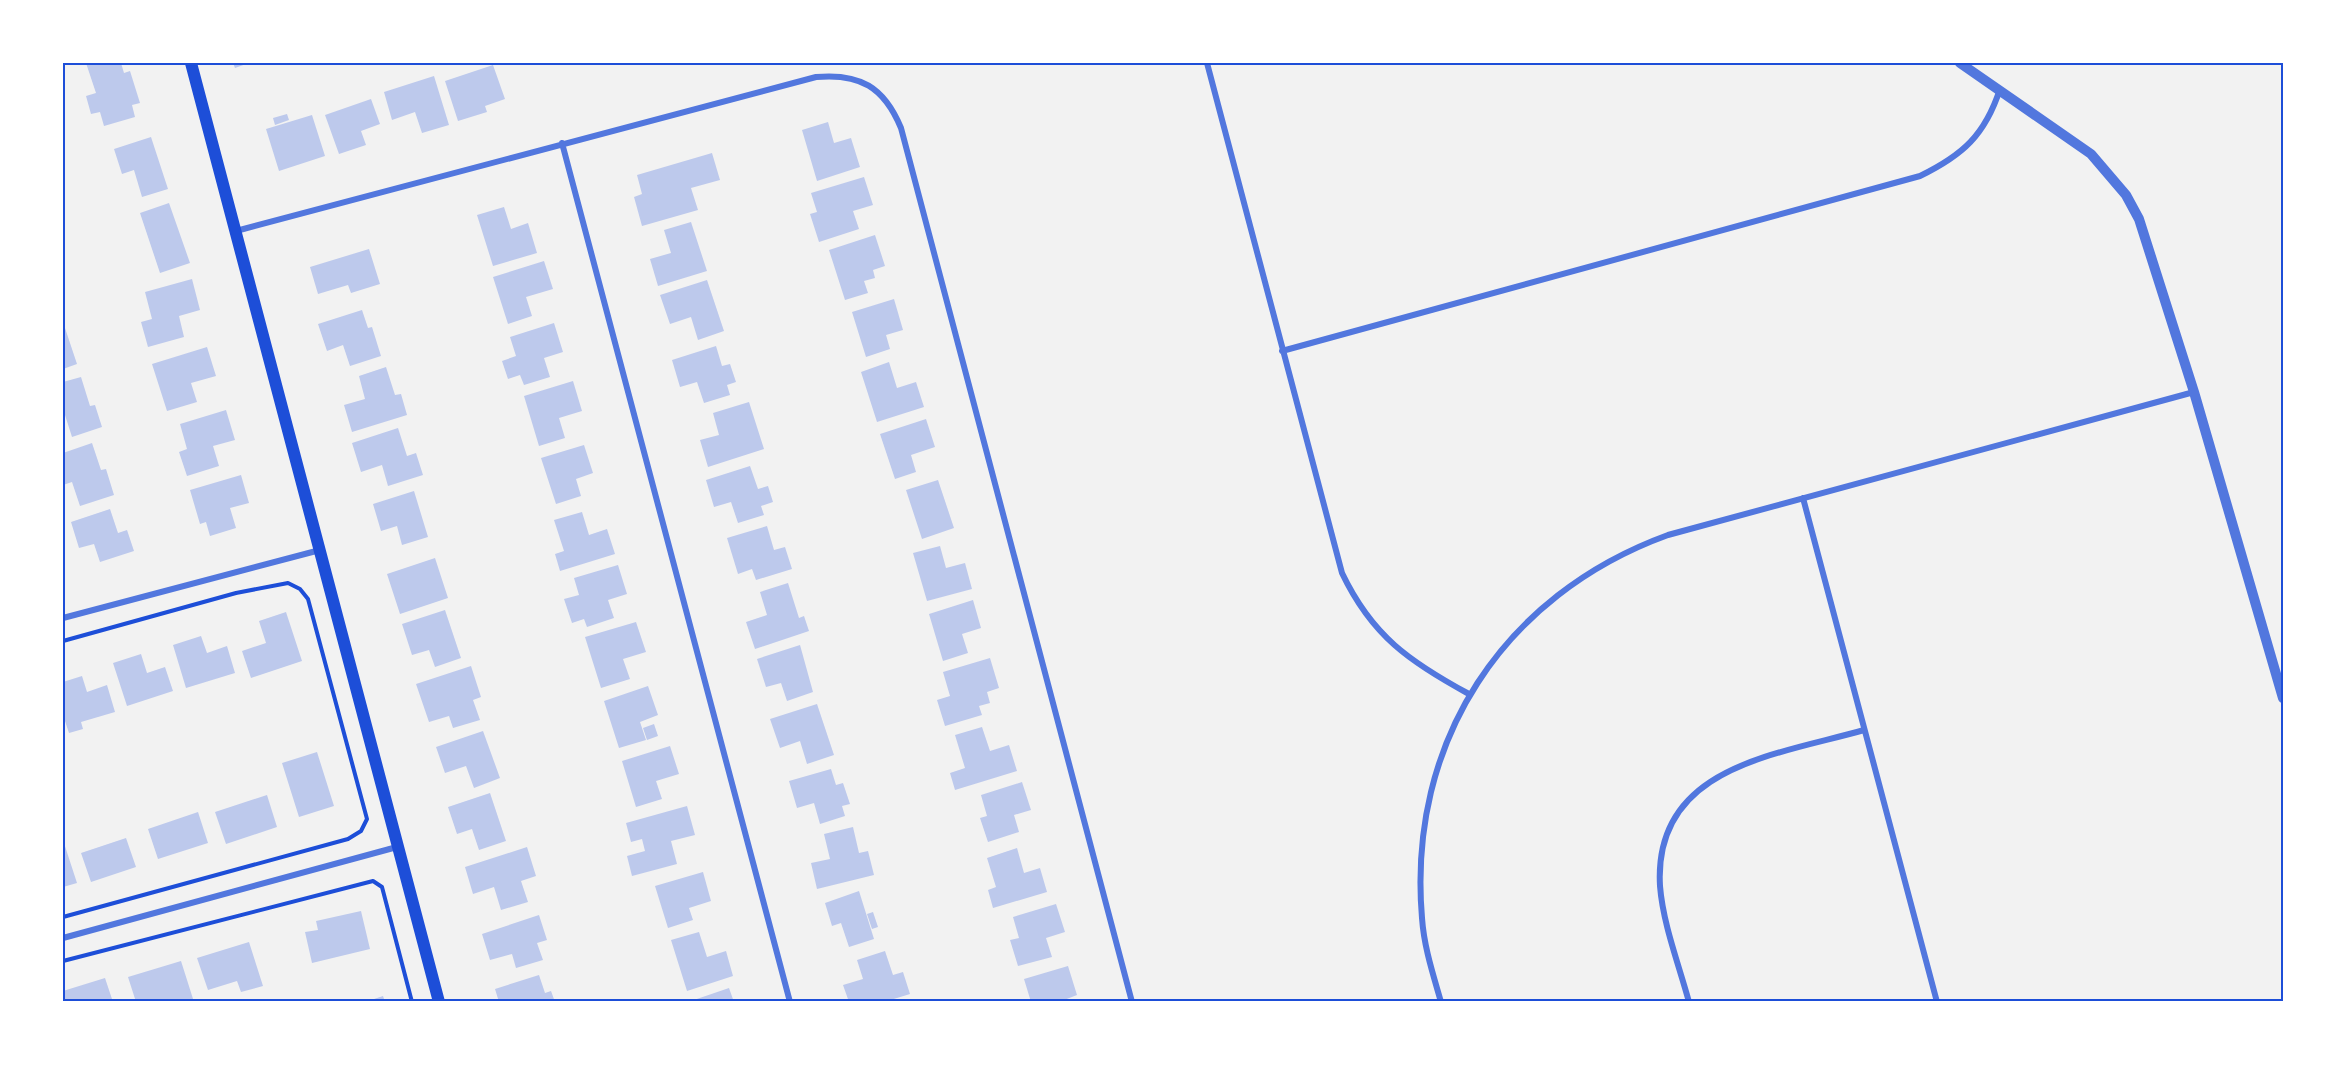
<svg xmlns="http://www.w3.org/2000/svg" width="2346" height="1065" font-family="'Open Sans',sans-serif">
<style>
.building{fill:#bdc9ec}
.lines{fill:none;stroke-linecap:round;stroke-linejoin:round}
.path{stroke:#1d4ed8;stroke-width:4}
.minor{stroke:#5277de;stroke-width:6}
.tertiary{stroke:#5277de;stroke-width:10}
.secondary{stroke:#1d4ed8;stroke-width:12}
.neatline{fill:none;stroke:#1d4ed8;stroke-width:2}
</style>
<rect width="100%" height="100%" fill="#f2f2f2"/>
<!-- building -->
<path class="building" d="M 86,63 L 121,63 L 124,73 L 130,71 L 140,103 L 132,105 L 135,117 L 104,126 L 100,112 L 91,114 L 86,96 L 96,93 Z
M 233,63 L 249,63 L 235,68 Z
M 493,65 L 505,99 L 485,106 L 487,112 L 458,121 L 445,81 Z
M 434,76 L 449,125 L 422,133 L 415,112 L 392,120 L 384,92 Z
M 371,99 L 380,124 L 361,131 L 366,145 L 339,154 L 325,115 Z
M 287,114 L 289,120 L 275,125 L 273,118 Z
M 312,115 L 325,156 L 279,171 L 266,129 Z
M 828,122 L 834,143 L 851,138 L 860,167 L 817,181 L 802,130 Z
M 151,137 L 168,189 L 142,197 L 134,170 L 122,174 L 114,149 Z
M 712,153 L 720,180 L 691,188 L 698,210 L 642,226 L 634,197 L 642,194 L 637,175 Z
M 864,177 L 873,205 L 853,211 L 859,229 L 819,242 L 810,214 L 817,212 L 811,193 Z
M 169,203 L 190,263 L 160,273 L 140,213 Z
M 504,207 L 511,229 L 528,223 L 537,253 L 493,266 L 477,215 Z
M 691,222 L 707,271 L 658,286 L 650,259 L 671,253 L 664,230 Z
M 875,235 L 885,266 L 873,270 L 875,278 L 864,281 L 868,293 L 845,300 L 829,250 Z
M 369,249 L 380,284 L 351,293 L 348,285 L 318,294 L 310,267 Z
M 544,261 L 553,289 L 526,297 L 532,316 L 508,324 L 493,277 Z
M 192,279 L 200,310 L 179,316 L 184,337 L 148,347 L 141,322 L 152,319 L 145,292 Z
M 707,280 L 724,331 L 698,340 L 691,317 L 670,324 L 660,295 Z
M 894,299 L 903,330 L 886,335 L 890,349 L 866,357 L 852,312 Z
M 362,310 L 368,328 L 372,327 L 381,356 L 350,366 L 343,345 L 327,351 L 318,324 Z
M 63,322 L 77,364 L 63,369 Z
M 554,323 L 563,352 L 544,358 L 550,377 L 524,385 L 520,375 L 508,379 L 502,361 L 516,356 L 510,337 Z
M 716,346 L 722,366 L 730,364 L 736,382 L 727,385 L 730,395 L 704,403 L 697,382 L 680,387 L 672,360 Z
M 207,347 L 216,376 L 191,383 L 197,402 L 167,411 L 152,364 Z
M 889,362 L 897,388 L 916,382 L 924,407 L 877,422 L 861,372 Z
M 386,367 L 395,395 L 401,394 L 407,415 L 352,432 L 344,405 L 365,399 L 359,376 Z
M 81,377 L 90,406 L 95,405 L 102,427 L 72,437 L 65,415 L 63,415 L 63,382 Z
M 573,381 L 582,411 L 559,418 L 565,438 L 539,446 L 524,396 Z
M 749,402 L 764,449 L 708,467 L 700,440 L 719,435 L 713,413 Z
M 226,410 L 235,440 L 213,446 L 219,466 L 187,476 L 179,452 L 187,449 L 180,424 Z
M 926,419 L 935,447 L 911,455 L 916,472 L 895,479 L 880,434 Z
M 398,428 L 407,456 L 416,453 L 423,475 L 388,486 L 382,465 L 361,472 L 352,443 Z
M 92,443 L 101,470 L 106,469 L 114,495 L 80,506 L 72,482 L 63,485 L 63,453 Z
M 584,445 L 593,473 L 576,479 L 581,496 L 556,504 L 541,458 Z
M 750,466 L 758,489 L 768,486 L 773,502 L 761,506 L 764,515 L 738,523 L 731,502 L 714,507 L 706,480 Z
M 241,475 L 249,503 L 230,508 L 236,528 L 210,536 L 206,522 L 200,524 L 190,490 Z
M 938,480 L 954,528 L 922,539 L 906,490 Z
M 414,491 L 428,537 L 402,545 L 397,526 L 381,531 L 373,504 Z
M 110,509 L 118,533 L 127,530 L 134,551 L 100,562 L 94,544 L 79,548 L 71,522 Z
M 582,512 L 589,535 L 607,529 L 615,554 L 560,571 L 555,554 L 564,551 L 554,520 Z
M 767,526 L 774,550 L 785,547 L 792,569 L 756,580 L 752,569 L 738,574 L 727,538 Z
M 940,546 L 946,568 L 965,563 L 972,589 L 927,601 L 913,553 Z
M 435,558 L 448,598 L 400,614 L 387,574 Z
M 618,565 L 627,594 L 608,600 L 614,618 L 587,627 L 584,619 L 572,623 L 564,599 L 579,595 L 574,578 Z
M 788,583 L 799,618 L 804,616 L 809,631 L 755,649 L 746,622 L 767,615 L 760,592 Z
M 973,600 L 981,628 L 962,634 L 968,653 L 943,661 L 929,614 Z
M 445,610 L 461,658 L 435,667 L 429,650 L 412,655 L 402,624 Z
M 286,612 L 302,661 L 251,678 L 242,651 L 266,643 L 259,621 Z
M 636,622 L 646,652 L 623,659 L 630,679 L 601,688 L 585,637 Z
M 201,636 L 207,653 L 227,646 L 235,673 L 186,688 L 173,645 Z
M 800,645 L 813,692 L 787,701 L 781,683 L 766,687 L 757,659 Z
M 141,654 L 147,673 L 165,667 L 173,691 L 127,706 L 113,663 Z
M 990,658 L 999,688 L 987,692 L 990,703 L 979,706 L 982,715 L 945,726 L 937,700 L 950,696 L 943,672 Z
M 471,666 L 481,697 L 473,700 L 480,720 L 453,728 L 449,716 L 429,722 L 416,684 Z
M 82,676 L 87,692 L 107,685 L 115,712 L 81,722 L 83,729 L 69,733 L 63,715 L 63,682 Z
M 648,686 L 658,715 L 640,722 L 646,740 L 619,748 L 604,701 Z
M 817,704 L 834,755 L 807,764 L 800,741 L 780,748 L 770,719 Z
M 654,724 L 658,736 L 647,740 L 643,728 Z
M 982,727 L 990,751 L 1009,745 L 1017,771 L 955,790 L 950,773 L 965,768 L 955,735 Z
M 483,731 L 500,778 L 474,788 L 466,766 L 445,773 L 436,747 Z
M 670,746 L 679,774 L 656,781 L 662,799 L 636,807 L 622,761 Z
M 317,752 L 334,806 L 299,817 L 282,763 Z
M 831,769 L 836,785 L 843,783 L 850,804 L 842,806 L 845,816 L 820,824 L 814,803 L 797,808 L 789,781 Z
M 1022,782 L 1031,810 L 1014,815 L 1019,832 L 988,842 L 980,818 L 987,816 L 981,795 Z
M 490,793 L 506,841 L 479,850 L 472,829 L 457,834 L 448,807 Z
M 267,795 L 277,827 L 226,844 L 215,812 Z
M 687,806 L 695,835 L 671,841 L 677,864 L 632,876 L 627,856 L 645,851 L 642,839 L 631,842 L 626,823 Z
M 198,812 L 208,843 L 158,859 L 148,829 Z
M 853,827 L 859,853 L 868,851 L 874,875 L 817,889 L 811,863 L 830,859 L 824,834 Z
M 126,838 L 136,867 L 91,882 L 81,853 Z
M 63,840 L 77,883 L 63,887 Z
M 527,847 L 536,876 L 521,881 L 528,902 L 501,910 L 494,887 L 473,894 L 465,867 Z
M 1017,848 L 1024,873 L 1040,868 L 1047,892 L 993,908 L 988,890 L 996,887 L 987,858 Z
M 703,872 L 711,901 L 689,908 L 693,920 L 668,928 L 655,886 Z
M 859,891 L 874,939 L 849,947 L 841,923 L 832,926 L 825,903 Z
M 1056,904 L 1065,932 L 1046,938 L 1052,957 L 1018,966 L 1010,940 L 1019,938 L 1013,917 Z
M 361,911 L 370,949 L 312,963 L 305,932 L 318,930 L 316,921 Z
M 873,912 L 878,927 L 872,929 L 867,914 Z
M 539,915 L 547,940 L 537,943 L 543,960 L 516,968 L 512,954 L 490,960 L 482,934 Z
M 699,932 L 707,957 L 726,951 L 733,976 L 687,991 L 671,940 Z
M 249,942 L 263,986 L 241,992 L 237,981 L 208,990 L 197,958 Z
M 885,951 L 893,975 L 903,972 L 910,994 L 884,1002 L 849,1002 L 843,985 L 863,979 L 857,960 Z
M 181,961 L 194,1002 L 175,1002 L 175,999 L 164,1002 L 136,1002 L 128,977 Z
M 1068,966 L 1077,995 L 1059,1002 L 1031,1002 L 1024,979 Z
M 539,975 L 545,993 L 551,991 L 555,1002 L 499,1002 L 495,989 Z
M 105,978 L 113,1002 L 64,1002 L 63,991 Z
M 729,988 L 734,1002 L 688,1002 Z
M 383,996 L 385,1002 L 365,1002 Z"/>
<g class="lines">
<!-- path -->
<path class="path" d="M 63,641 L 236,593 L 288,583 L 300,589 L 308,599 L 367,819 L 361,831 L 348,839 L 63,917
M 63,961 L 373,881 L 382,887 L 412,1002"/>
<!-- minor -->
<path class="minor" d="M 1207,63 L 1342,573 C 1372,636 1410,662 1469,694
M 562,143 L 790,1002
M 236,231 L 816,77 C 860,73 884,87 901,128 L 1132,1002
M 1282,351 L 1920,176 C 1963,155 1985,135 2000,89
M 1803,498 L 1937,1002
M 63,618 L 320,550
M 63,938 L 397,847
M 1441,1002 C 1433,974 1424,947 1422,918 C 1407,742 1503,595 1668,535 L 2194,392
M 1689,1002 C 1679,965 1663,924 1660,886 C 1653,766 1777,755 1864,730"/>
<!-- tertiary -->
<path class="tertiary" d="M 1960,63 L 2091,154 L 2126,195 L 2139,219 L 2194,392 L 2283,698"/>
<!-- secondary -->
<path class="secondary" d="M 191,63 L 439,1002"/>
</g>
<!-- border -->
<rect width="2346" height="1065" fill="none" stroke="#ffffff" stroke-width="129"/>
<rect x="64" y="64" width="2218" height="936" class="neatline"/>
</svg>
